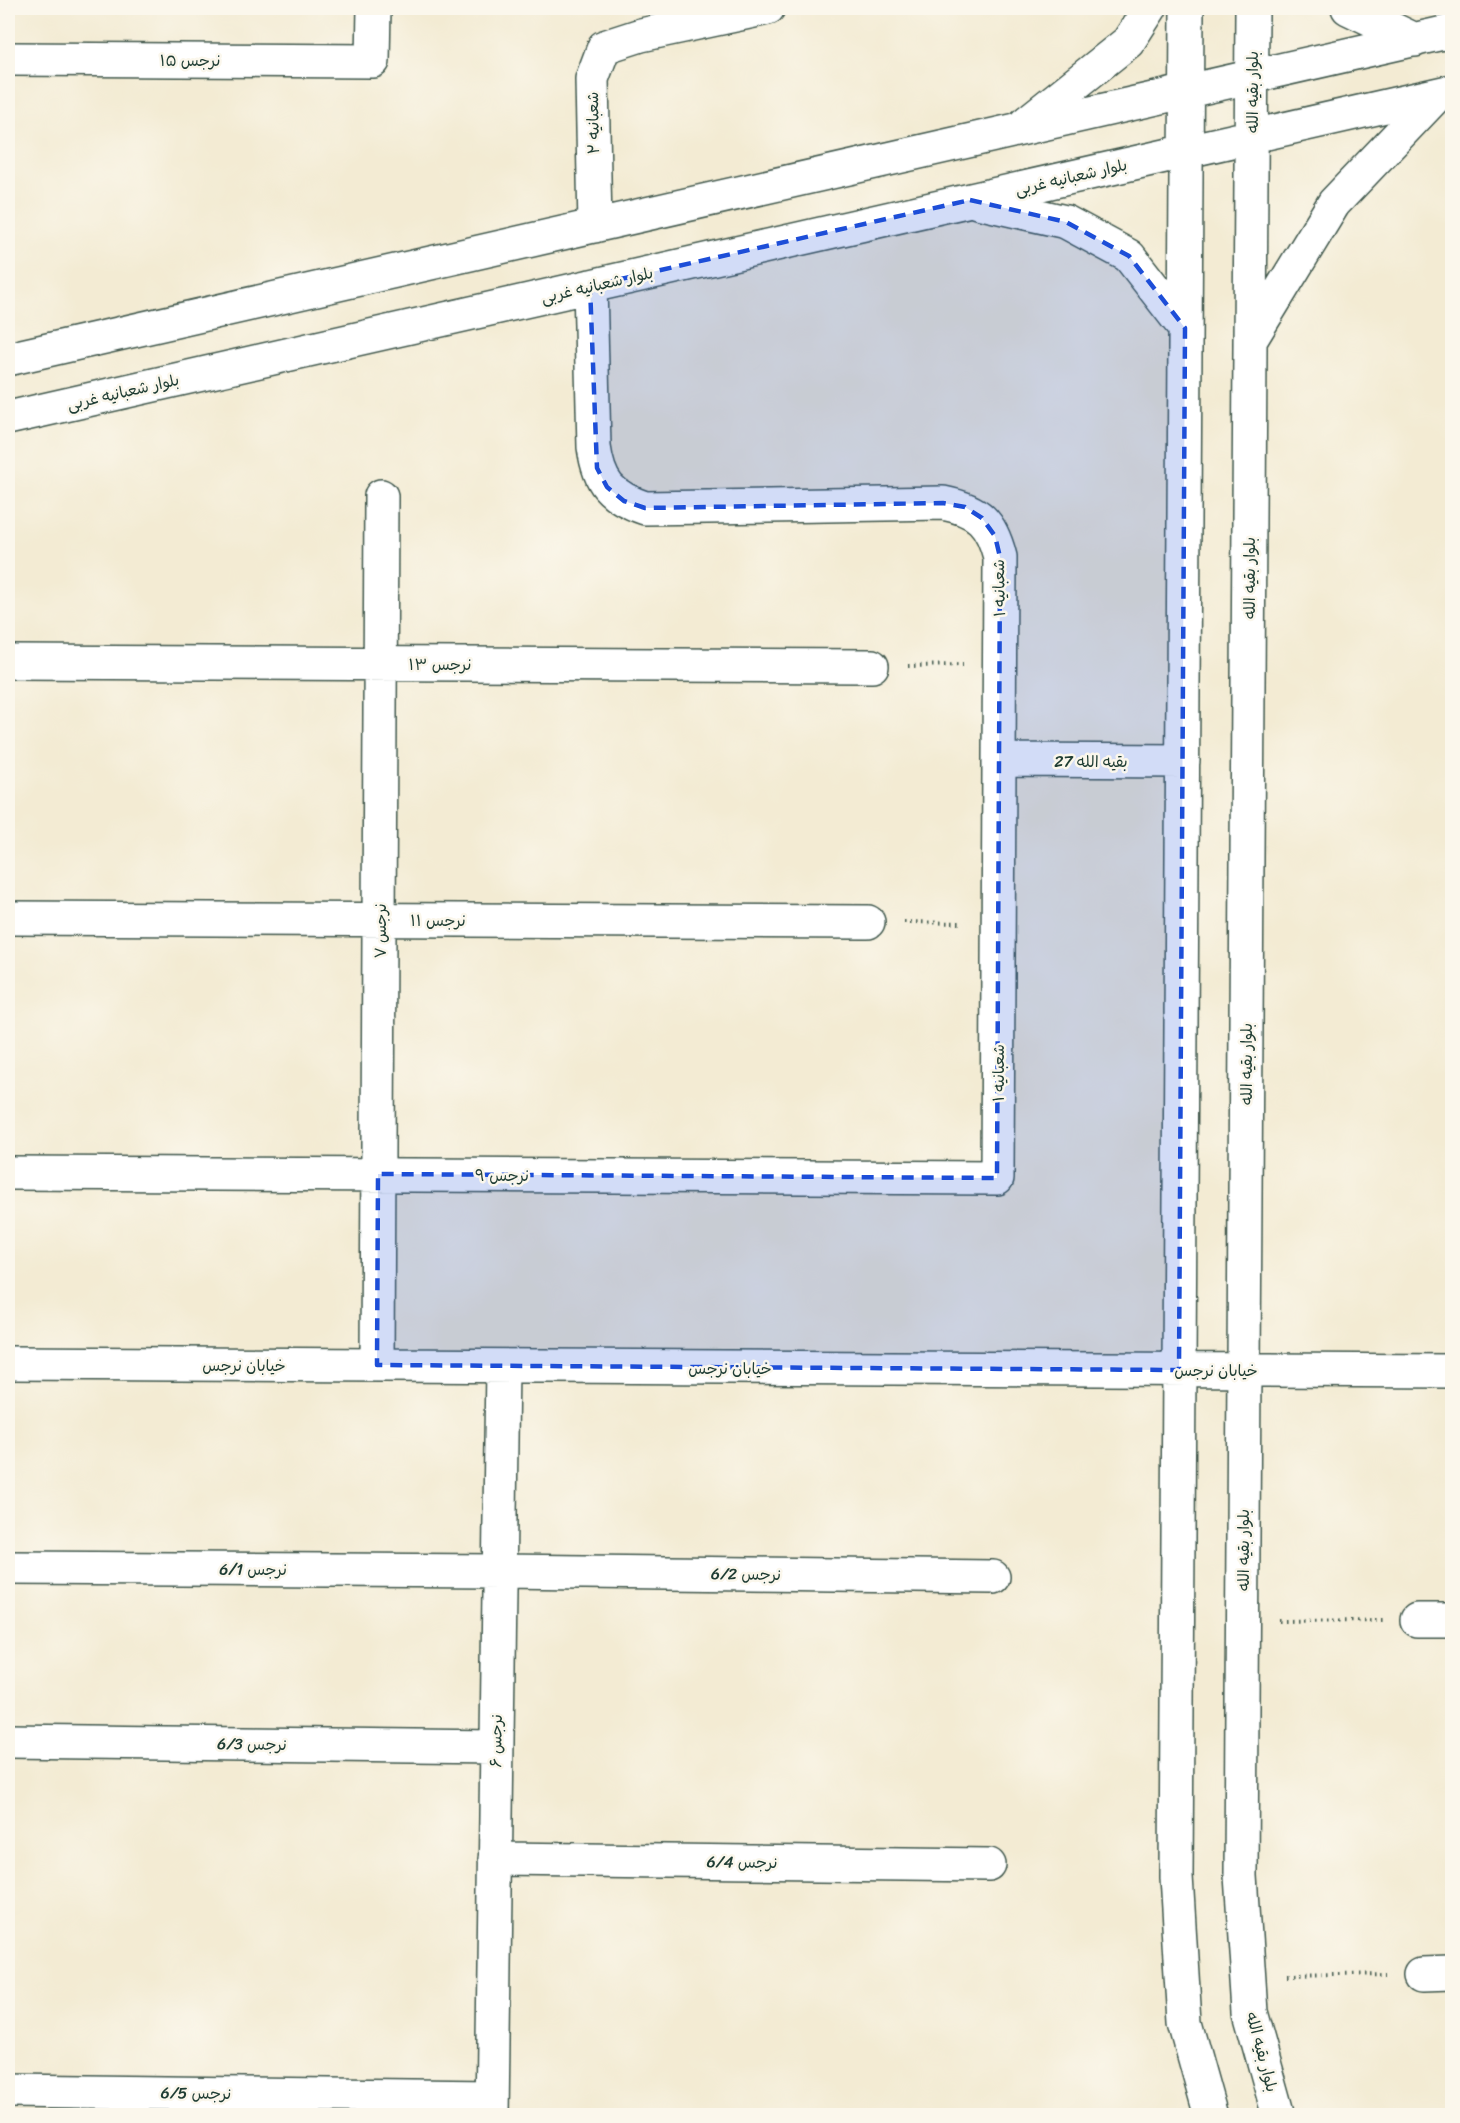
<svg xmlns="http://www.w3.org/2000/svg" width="1460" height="2123" font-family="Sriracha,'Playpen Sans Arabic',sans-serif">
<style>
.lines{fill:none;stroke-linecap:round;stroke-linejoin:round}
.minor-casing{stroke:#3f574c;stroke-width:36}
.path{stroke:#3f574c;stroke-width:4;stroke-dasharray:1.5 4.5;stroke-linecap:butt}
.minor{stroke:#fff;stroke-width:33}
.marked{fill:#1d4ed8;fill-opacity:0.2;stroke:#1d4ed8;stroke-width:4.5;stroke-dasharray:12 8;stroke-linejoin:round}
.labels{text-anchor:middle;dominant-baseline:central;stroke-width:5;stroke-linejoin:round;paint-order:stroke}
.street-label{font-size:16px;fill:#1f3d34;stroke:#fbf7ec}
</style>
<rect width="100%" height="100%" fill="#fbf7ec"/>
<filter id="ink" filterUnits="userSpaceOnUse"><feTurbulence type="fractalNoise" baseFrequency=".0167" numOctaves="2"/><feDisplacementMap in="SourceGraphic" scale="12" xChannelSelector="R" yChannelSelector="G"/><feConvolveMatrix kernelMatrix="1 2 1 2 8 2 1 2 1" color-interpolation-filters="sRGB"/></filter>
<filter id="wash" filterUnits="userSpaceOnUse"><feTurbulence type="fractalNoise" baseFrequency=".008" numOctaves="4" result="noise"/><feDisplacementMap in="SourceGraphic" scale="24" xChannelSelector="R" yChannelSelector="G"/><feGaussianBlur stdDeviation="1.35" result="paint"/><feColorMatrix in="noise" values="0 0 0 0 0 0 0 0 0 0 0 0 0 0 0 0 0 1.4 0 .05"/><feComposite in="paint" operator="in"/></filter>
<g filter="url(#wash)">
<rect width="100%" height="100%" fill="#f3ebd3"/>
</g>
<g filter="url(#ink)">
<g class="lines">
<!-- minor casing -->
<g class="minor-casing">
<path id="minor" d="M 1187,8 L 1176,1877 L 1185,2023 L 1211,2116
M 1252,8 L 1241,1876 L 1250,2012 L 1279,2116
M 1348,8 L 1415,40
M 8,59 L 373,61 L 374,8
M 1025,124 L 1128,42 L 1150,8
M 977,202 L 1066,222 L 1129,256 L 1185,328
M 595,226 L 592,79 L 604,47 L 641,35 L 768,8
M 1251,339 L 1334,203 L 1437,95
M 8,359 L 1452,31
M 8,418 L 1452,91
M 8,662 L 872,666
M 999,760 L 1183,761
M 8,918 L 868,922
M 8,1173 L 997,1178 L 1000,557 C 991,522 979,510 943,503 L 645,508 C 610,496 599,483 594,447 L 590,286
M 8,1363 L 1452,1371
M 377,1365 L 381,496
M 8,1568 L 499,1571 L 993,1577
M 1417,1620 L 1452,1620
M 8,1741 L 496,1747
M 495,1859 L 989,1865
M 1424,1974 L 1452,1973
M 8,2091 L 492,2097
M 492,2116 L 502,1366"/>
</g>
<!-- path -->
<path class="path" d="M 908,666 L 963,665
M 904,922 L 963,923
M 1279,1621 L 1383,1620
M 1285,1976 L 1388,1974"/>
<!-- minor -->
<use href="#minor" class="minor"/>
</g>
</g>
<!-- marked area -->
<path class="marked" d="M 970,200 L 1066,222 L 1129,256 L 1185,328 L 1179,1370 L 377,1365 L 378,1174 L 997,1178 L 1000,557 L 995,536 L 982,518 L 965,507 L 943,503 L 645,508 L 624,501 L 607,487 L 597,468 L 590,286 Z"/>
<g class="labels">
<!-- street labels -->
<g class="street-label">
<text x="190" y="60">نرجس ۱۵</text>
<text transform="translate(1252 92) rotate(-90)">بلوار بقیه الله</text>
<text transform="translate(593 123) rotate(-91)">شعبانیه ۲</text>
<text transform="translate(1071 177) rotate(-13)">بلوار شعبانیه غربی</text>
<text transform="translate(597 285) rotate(-13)">بلوار شعبانیه غربی</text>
<text transform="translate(123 392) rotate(-13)">بلوار شعبانیه غربی</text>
<text transform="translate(1249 578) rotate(-90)">بلوار بقیه الله</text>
<text transform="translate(999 588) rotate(-91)">شعبانیه ۱</text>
<text x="440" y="664">نرجس ۱۳</text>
<text x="1091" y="761">بقیه الله 27</text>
<text x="438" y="920">نرجس ۱۱</text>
<text transform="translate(380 931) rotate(-90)">نرجس ۷</text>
<text transform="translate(1246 1064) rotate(-90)">بلوار بقیه الله</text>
<text transform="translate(998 1073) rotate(-90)">شعبانیه ۱</text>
<text x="502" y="1175">نرجس ۹</text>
<text x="244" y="1365">خیابان نرجس</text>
<text x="730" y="1368">خیابان نرجس</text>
<text x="1216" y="1370">خیابان نرجس</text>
<text transform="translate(1243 1550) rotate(-90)">بلوار بقیه الله</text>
<text x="253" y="1569">نرجس 6/1</text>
<text transform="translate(746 1574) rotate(1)">نرجس 6/2</text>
<text transform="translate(496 1741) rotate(-89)">نرجس ۶</text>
<text transform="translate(252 1744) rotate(1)">نرجس 6/3</text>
<text transform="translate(742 1862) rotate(1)">نرجس 6/4</text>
<text transform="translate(1262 2052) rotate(75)">بلوار بقیه الله</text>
<text transform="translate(196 2093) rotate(1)">نرجس 6/5</text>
</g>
</g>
<!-- margin -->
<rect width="1460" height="2123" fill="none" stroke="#fbf7ec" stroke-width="30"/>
</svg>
